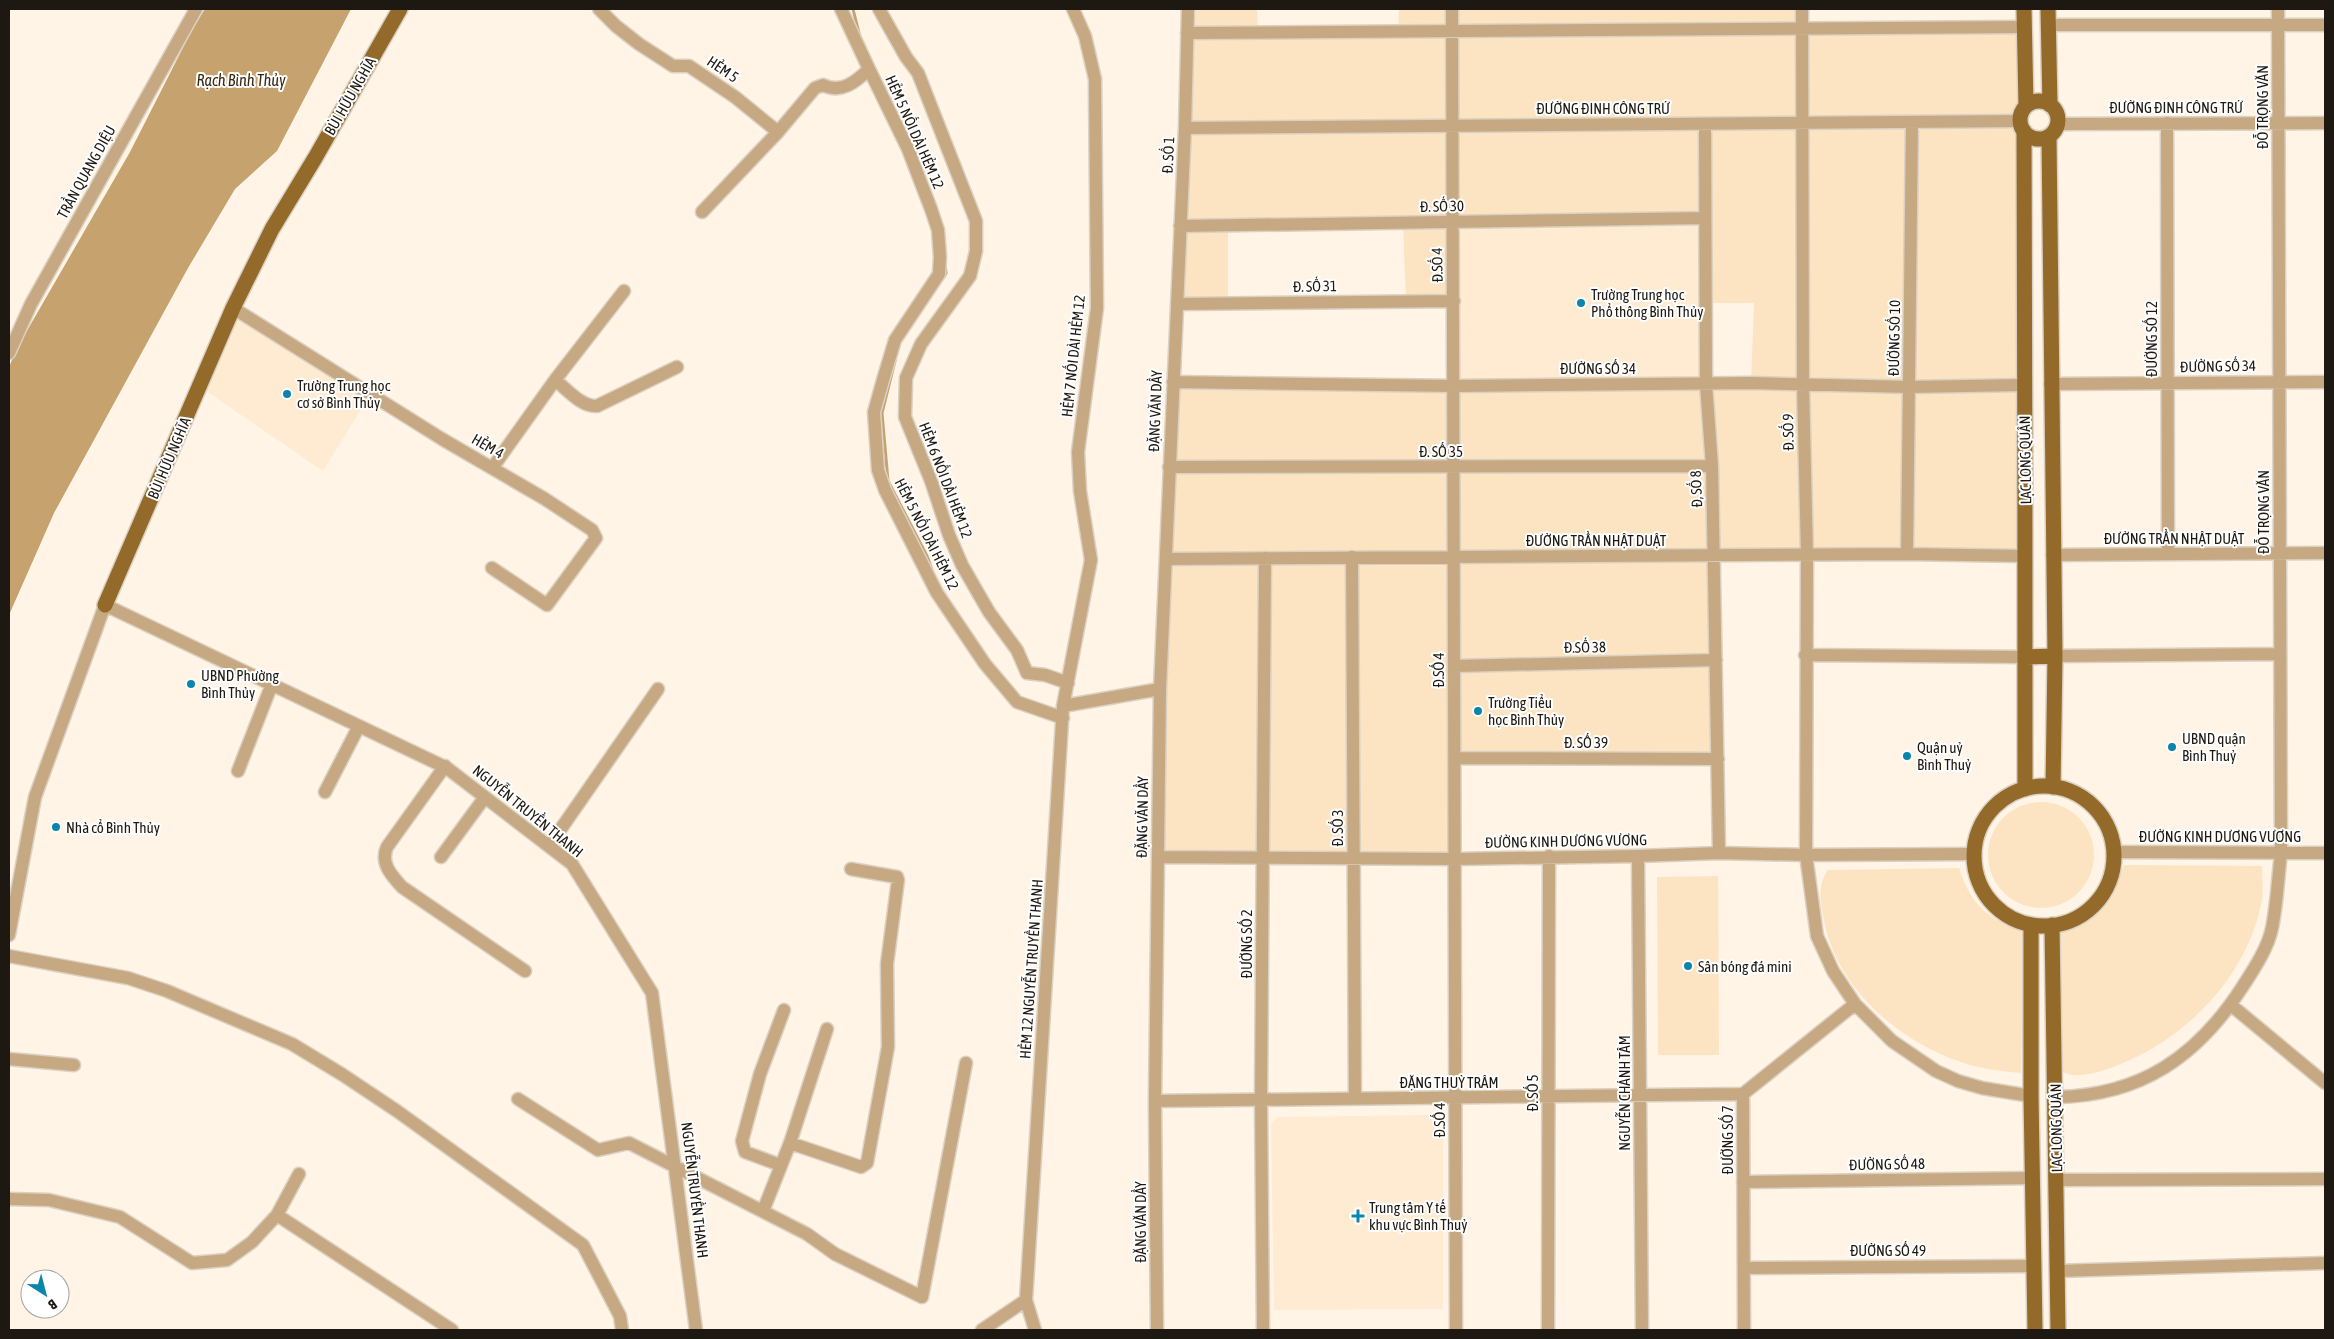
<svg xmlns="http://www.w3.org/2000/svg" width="2334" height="1339" font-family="'Asap Condensed',sans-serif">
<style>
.built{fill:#feebd2}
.green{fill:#fce4c3}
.water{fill:#c6a26f}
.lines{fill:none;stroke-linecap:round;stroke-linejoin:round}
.stream{stroke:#c6a26f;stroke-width:3}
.minor-casing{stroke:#dbd1c3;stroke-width:15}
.major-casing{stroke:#dbd1c3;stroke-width:18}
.minor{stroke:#c6a982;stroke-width:12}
.major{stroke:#936a2a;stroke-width:15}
.poi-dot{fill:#0b86aa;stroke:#fff;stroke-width:2}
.labels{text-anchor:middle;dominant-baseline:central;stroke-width:4;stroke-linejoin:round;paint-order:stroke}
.street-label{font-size:15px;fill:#1d1811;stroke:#fff}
.poi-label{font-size:15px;fill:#1d1811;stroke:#fff;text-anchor:start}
.water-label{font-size:16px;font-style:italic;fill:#382810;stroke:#fff}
</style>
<rect width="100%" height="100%" fill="#fff4e5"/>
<!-- built -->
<path class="built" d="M 1703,222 L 1707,381 L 1456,383 L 1456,225 Z
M 237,316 L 369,396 L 323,471 L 206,391 Z
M 1436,1115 L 1443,1123 L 1443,1309 L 1274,1310 L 1271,1123 L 1277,1117 Z"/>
<!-- green -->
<path class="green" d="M 1188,9 L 1257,9 L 1258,32 L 1398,31 L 1399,9 L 1802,9 L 1802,27 L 2024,27 L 2026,106 L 2021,112 L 2020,121 L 2026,556 L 1714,555 L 1714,756 L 1456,755 L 1456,859 L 1158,857 L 1173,382 L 1751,383 L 1754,303 L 1712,303 L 1706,145 L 1705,218 L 1453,222 L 1454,301 L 1406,301 L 1403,223 L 1228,226 L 1228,303 L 1177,304 Z
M1988 855a53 53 0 1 1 106 0a53 53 0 1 1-106 0Z
M 2124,865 L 2262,866 C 2262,877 2263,889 2262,900 C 2248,975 2189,1036 2121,1064 C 2104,1071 2079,1080 2062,1072 L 2061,931 C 2099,916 2110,902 2124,865 Z
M 1959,868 C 1971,906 1988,918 2024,933 L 2021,1073 C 2001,1071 1981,1069 1961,1062 C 1898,1041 1837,988 1824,921 C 1820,902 1817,886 1828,870 Z
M 1718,876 L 1719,1055 L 1658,1055 L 1657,877 Z"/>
<!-- water -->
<path class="water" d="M 205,9 L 351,9 L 277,151 L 235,189 L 188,268 L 54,513 L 9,615 L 9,367 L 17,348 L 130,152 L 194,26 Z"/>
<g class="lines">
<!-- stream -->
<path class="stream" d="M 853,9 L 860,37
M 944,277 L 946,273 L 945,264
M 895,361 L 882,413 L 888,481 L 927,556 L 932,570"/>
<!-- minor casing -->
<g class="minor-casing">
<path id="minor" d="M 599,9 L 616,26 L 639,44 L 673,66 L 689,66 L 735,97 L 778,132
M 879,9 L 906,57 L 918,73 L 976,221 L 976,251 L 970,276 L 921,344 L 906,378 L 905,417 L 931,481 L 949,535 L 962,565 L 989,612 L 1017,650 L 1027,673 L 1045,675 L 1068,683
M 1452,9 L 1456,1330
M 1802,9 L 1803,385 L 1807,555 L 1806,855 L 1817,936 L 1833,971 L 1855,1004 L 1892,1041 L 1936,1071 L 1958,1081 L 1982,1088 L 2031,1096
M 2048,25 L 2325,25
M 1187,33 L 2024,27
M 869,69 L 908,149 L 931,209 L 938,230 L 940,257 L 939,274 L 895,340 L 883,380 L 874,412 L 878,470 L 885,490 L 937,593 L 985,664 L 1017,702 L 1063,718
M 2167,123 L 2168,554
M 1705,124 L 1706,384 L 1712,466 L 1719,853
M 2058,124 L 2325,123
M 1185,128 L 2020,121
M 702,212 L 778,132 L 815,88 L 823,85 C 841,94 856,82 869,69 L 841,9
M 1180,226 L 1705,218
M 1177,304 L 1454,301
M 233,308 L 442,439 L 545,499 L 592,530 L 596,538 L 547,605 L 492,568
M 9,353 L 31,304 L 196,9
M 555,380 L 624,291
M 1173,382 L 1454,386 L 1751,383 L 1909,387 L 2023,385
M 2050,384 L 2325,382
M 493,467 L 555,380 C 567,389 581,407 597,406 L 677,367
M 1169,467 L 1712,466
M 1907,554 L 1912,122
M 2052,555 L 2325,553
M 1352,557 L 1355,1099
M 1166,559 L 1907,554 L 2026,556
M 1805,655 L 2026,657
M 2055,656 L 2279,654
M 1455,666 L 1716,660
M 1063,706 L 1091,560 L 1080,491 L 1078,452 L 1097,308 L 1095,79 L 1085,36 L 1073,9
M 1455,758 L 1718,759
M 445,766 L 387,847 C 380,863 391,875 402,887 L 525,971
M 238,771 L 272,684
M 325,792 L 359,726
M 549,846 L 658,689
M 2114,852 L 2325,853
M 1638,856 L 1642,1330
M 441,857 L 485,797
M 1158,857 L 1456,859 L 1638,856 L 1719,853 L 1806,855 L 1974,854
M 9,935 L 35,797 L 105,605 L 447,768 L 572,864 L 652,993 L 696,1330
M 9,956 L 128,978 L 167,991 L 292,1044 L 343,1075 L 397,1111 L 583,1245 L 620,1316 L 622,1330
M 2231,1005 L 2325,1083
M 9,1059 L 74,1065
M 2056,1097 C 2141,1096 2198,1056 2243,986 C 2254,969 2268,948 2272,928 C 2277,904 2278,877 2281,853 L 2278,9
M 518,1099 L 598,1150 L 629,1143 L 807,1234 L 835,1254 L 922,1297 L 966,1063
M 1155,1101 L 1743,1094
M 790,1143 L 827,1029
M 780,1165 L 745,1152 L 742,1141 L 760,1074 L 784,1010
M 2057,1180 L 2325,1179
M 1743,1182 L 2032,1178
M 9,1199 L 49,1200 L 120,1217 L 192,1263 L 227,1260 L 252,1242 L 277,1215 L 452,1330
M 763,1211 L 790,1143 L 861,1167 L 867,1163 L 888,1047 L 887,964 L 898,880 L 897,877 L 851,869
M 277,1215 L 299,1174
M 1744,1268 L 2033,1266
M 2057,1271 L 2325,1263
M 982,1330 L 1026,1300
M 1035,1330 L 1026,1300 L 1063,706 L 1160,689
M 1157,1330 L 1155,1101 L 1160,689 L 1185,128 L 1188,9
M 1263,1330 L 1261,1099 L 1265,558
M 1548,1330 L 1549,856
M 1744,1330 L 1743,1094 L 1855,1004"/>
</g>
<!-- major casing -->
<g class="major-casing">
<path id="major" d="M 2024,9 L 2026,106
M 2048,9 L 2050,105
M2020 120a19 19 0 1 1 38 0a19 19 0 1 1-38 0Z
M 2024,131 C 2024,350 2026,570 2025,789
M 2049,137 L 2055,656 L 2053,787
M 105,605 L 233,308 L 272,229 L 315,158 L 400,9
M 2026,657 L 2055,656
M1974 856a70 70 0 1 1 140 0a70 70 0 1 1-140 0Z
M 2052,925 L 2058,1330
M 2031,926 L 2031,1096 L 2035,1330"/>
</g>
<!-- minor -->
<use href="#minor" class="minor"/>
<!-- major -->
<use href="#major" class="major"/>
</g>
<!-- markers -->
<g class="poi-dot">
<circle cx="1581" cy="303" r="5"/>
<circle cx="287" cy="394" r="5"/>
<circle cx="191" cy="684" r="5"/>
<circle cx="1478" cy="711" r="5"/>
<circle cx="2172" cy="747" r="5"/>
<circle cx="1907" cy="756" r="5"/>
<circle cx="56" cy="827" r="5"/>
<circle cx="1688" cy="966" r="5"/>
<path d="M1355.5 1208.5h5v5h5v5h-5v5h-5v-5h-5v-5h5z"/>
</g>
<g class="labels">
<!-- street labels -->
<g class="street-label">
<text transform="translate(723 69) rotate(34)">HẺM 5</text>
<text transform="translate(350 96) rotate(-60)">BÙI HỮU NGHĨA</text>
<text x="2176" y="107">ĐƯỜNG ĐINH CÔNG TRỨ</text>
<text transform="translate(2262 107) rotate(-90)">ĐỖ TRỌNG VĂN</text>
<text x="1603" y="108">ĐƯỜNG ĐINH CÔNG TRỨ</text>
<text transform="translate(915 132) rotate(66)">HẺM 5 NỐI DÀI HẺM 12</text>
<text transform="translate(1168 155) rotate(-87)">Đ. SỐ 1</text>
<text transform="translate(86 172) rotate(-61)">TRẦN QUANG DIỆU</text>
<text transform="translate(1442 206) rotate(-1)">Đ. SỐ 30</text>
<text transform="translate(1437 265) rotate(-91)">Đ.SỐ 4</text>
<text transform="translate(1315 286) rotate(-1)">Đ. SỐ 31</text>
<text transform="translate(1894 338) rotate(-89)">ĐƯỜNG SỐ 10</text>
<text transform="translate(2151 339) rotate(-90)">ĐƯỜNG SỐ 12</text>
<text transform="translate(1073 356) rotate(-84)">HẺM 7 NỐI DÀI HẺM 12</text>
<text transform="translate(2218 366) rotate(-1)">ĐƯỜNG SỐ 34</text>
<text x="1598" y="368">ĐƯỜNG SỐ 34</text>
<text transform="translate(1155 411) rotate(-88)">ĐẶNG VĂN DẦY</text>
<text transform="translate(1788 432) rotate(-91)">Đ. SỐ 9</text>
<text transform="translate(488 446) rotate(30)">HẺM 4</text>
<text x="1441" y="451">Đ. SỐ 35</text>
<text transform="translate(169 458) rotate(-67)">BÙI HỮU NGHĨA</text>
<text transform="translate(2025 460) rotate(-91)">LẠC LONG QUÂN</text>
<text transform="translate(946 480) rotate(69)">HẺM 6 NỐI DÀI HẺM 12</text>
<text transform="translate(1696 489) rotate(-92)">Đ, SỐ 8</text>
<text transform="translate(2263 512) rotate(-90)">ĐỖ TRỌNG VĂN</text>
<text transform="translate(927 534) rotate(63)">HẺM 5 NỐI DÀI HẺM 12</text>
<text x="2174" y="538">ĐƯỜNG TRẦN NHẬT DUẬT</text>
<text x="1596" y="540">ĐƯỜNG TRẦN NHẬT DUẬT</text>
<text transform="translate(1585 647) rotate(-1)">Đ.SỐ 38</text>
<text transform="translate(1438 670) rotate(-90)">Đ.SỐ 4</text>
<text x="1586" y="742">Đ. SỐ 39</text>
<text transform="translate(528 811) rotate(39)">NGUYỄN TRUYỀN THANH</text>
<text transform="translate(1142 817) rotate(-89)">ĐẶNG VĂN DẦY</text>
<text transform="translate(1337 828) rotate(-90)">Đ. SỐ 3</text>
<text x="2220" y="836">ĐƯỜNG KINH DƯƠNG VƯƠNG</text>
<text transform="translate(1566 841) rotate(-1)">ĐƯỜNG KINH DƯƠNG VƯƠNG</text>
<text transform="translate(1246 944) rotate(-90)">ĐƯỜNG SỐ 2</text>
<text transform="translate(1031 969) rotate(-86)">HẺM 12 NGUYỄN TRUYỀN THANH</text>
<text x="1449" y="1082">ĐẶNG THUỲ TRÂM</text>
<text transform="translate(1532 1093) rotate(-90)">Đ. SỐ 5</text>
<text transform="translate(1624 1093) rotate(-90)">NGUYỄN CHÁNH TÂM</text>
<text transform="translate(1439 1120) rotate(-90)">Đ.SỐ 4</text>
<text transform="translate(2056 1128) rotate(-91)">LẠC LONG QUÂN</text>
<text transform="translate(1727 1140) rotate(-90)">ĐƯỜNG SỐ 7</text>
<text transform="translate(1887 1164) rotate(-1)">ĐƯỜNG SỐ 48</text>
<text transform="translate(695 1190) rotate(83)">NGUYỄN TRUYỀN THANH</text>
<text transform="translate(1140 1222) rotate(-90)">ĐẶNG VĂN DẦY</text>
<text x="1888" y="1250">ĐƯỜNG SỐ 49</text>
</g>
<!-- poi labels -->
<g class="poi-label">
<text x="1591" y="294">Trường Trung học<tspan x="1591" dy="17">Phổ thông Bình Thủy</tspan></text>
<text x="297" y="385">Trường Trung học<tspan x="297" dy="17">cơ sở Bình Thủy</tspan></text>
<text x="201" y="675">UBND Phường<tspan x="201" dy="17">Bình Thủy</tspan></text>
<text x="1488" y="702">Trường Tiểu<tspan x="1488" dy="17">học Bình Thủy</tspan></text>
<text x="2182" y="738">UBND quận<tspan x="2182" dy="17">Bình Thuỷ</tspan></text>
<text x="1917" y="747">Quận uỷ<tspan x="1917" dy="17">Bình Thuỷ</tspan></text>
<text x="66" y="827">Nhà cổ Bình Thủy</text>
<text x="1698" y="966">Sân bóng đá mini</text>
<text x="1369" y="1207">Trung tâm Y tế<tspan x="1369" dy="17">khu vực Bình Thuỷ</tspan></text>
</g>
<!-- water labels -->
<g class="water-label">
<text x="241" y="80">Rạch Bình Thủy</text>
</g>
</g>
<!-- border -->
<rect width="2334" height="1339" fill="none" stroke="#1d1811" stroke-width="20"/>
<!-- north arrow -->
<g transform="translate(45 1294) rotate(144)"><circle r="24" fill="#ffffff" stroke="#a5a3a0"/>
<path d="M0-4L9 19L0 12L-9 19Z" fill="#0b86aa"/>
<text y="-8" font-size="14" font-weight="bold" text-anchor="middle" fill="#1d1811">B</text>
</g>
</svg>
